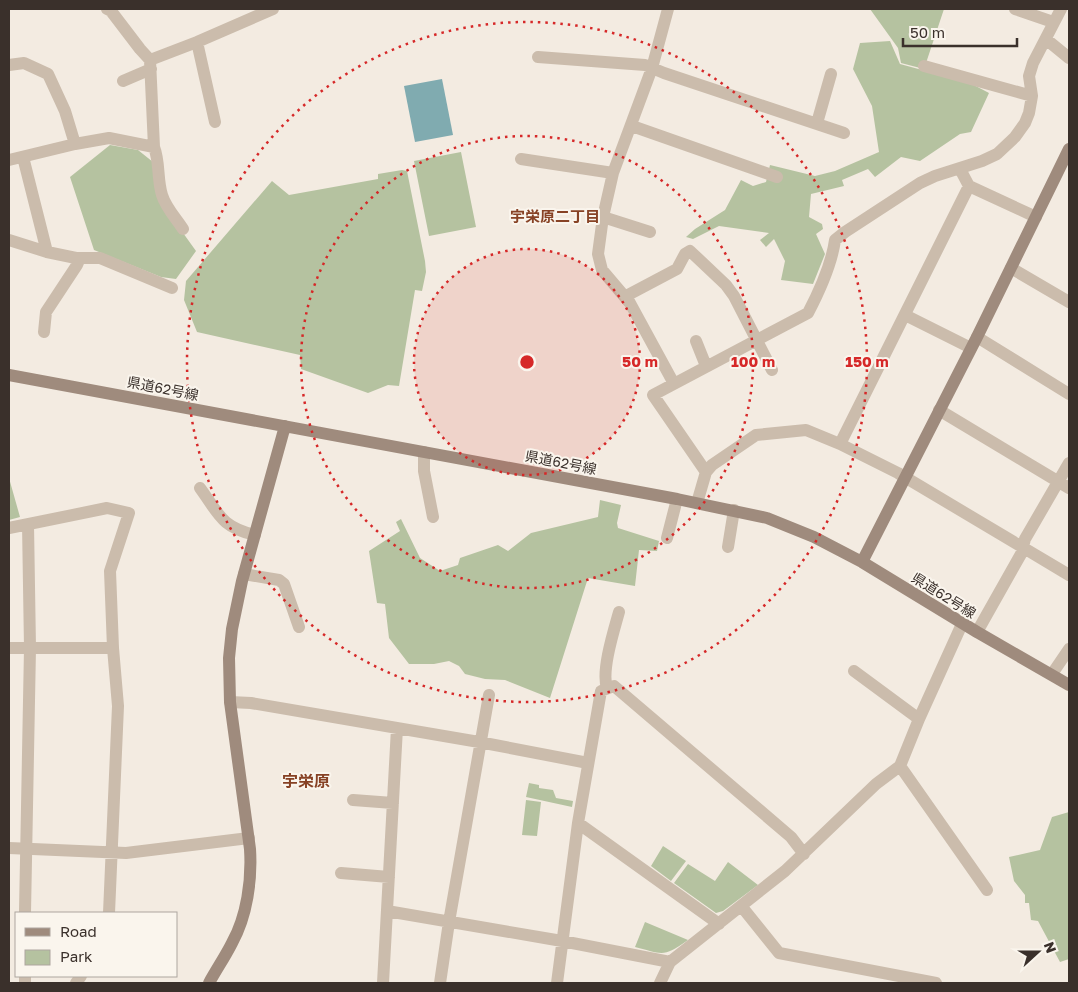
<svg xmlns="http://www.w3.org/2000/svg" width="1078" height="992" font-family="'Golos Text','Noto Sans JP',sans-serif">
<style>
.green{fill:#b5c2a0}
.water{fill:#80abb0}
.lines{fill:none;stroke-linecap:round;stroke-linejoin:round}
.street{stroke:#cbbcac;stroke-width:12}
.secondary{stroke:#9f8b7d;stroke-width:12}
.ring{fill:none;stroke:#d62828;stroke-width:2.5;stroke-dasharray:2.5 5}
.labels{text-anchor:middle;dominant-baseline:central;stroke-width:4;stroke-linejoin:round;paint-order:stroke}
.street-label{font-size:14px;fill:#3a302b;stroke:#faf5ed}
.neighbourhood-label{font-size:15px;font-weight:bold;fill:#874225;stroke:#faf5ed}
.quarter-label{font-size:16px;font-weight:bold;fill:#874225;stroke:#faf5ed}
.centre{fill:#d62828;stroke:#faf5ed;stroke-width:2.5}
.ring-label{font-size:15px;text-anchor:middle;font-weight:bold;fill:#d62828;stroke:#faf5ed;stroke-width:4;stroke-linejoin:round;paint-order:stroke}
</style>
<rect width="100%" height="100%" fill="#f3ebe1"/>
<!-- green -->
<path class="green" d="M 870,9 L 944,9 L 924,69 L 901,63 L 898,48 Z
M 890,41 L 900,64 L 970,83 L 989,93 L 971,132 L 960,134 L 920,161 L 901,157 L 875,177 L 868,169 L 842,180 L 844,186 L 811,194 L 809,217 L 822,224 L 823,229 L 816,234 L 825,254 L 813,284 L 781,280 L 785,261 L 774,239 L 766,247 L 760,240 L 769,233 L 719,226 L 693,239 L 686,237 L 695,229 L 725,210 L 741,180 L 753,186 L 766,182 L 770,165 L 815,176 L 835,171 L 879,152 L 872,106 L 853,69 L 860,43 Z
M 110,145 L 138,150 L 153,162 L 158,198 L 196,251 L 176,279 L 161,277 L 94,250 L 70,177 Z
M 461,152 L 476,227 L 429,236 L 414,161 Z
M 402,170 L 407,171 L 425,261 L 426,272 L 422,291 L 415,290 L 399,386 L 388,385 L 368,393 L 301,369 L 300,355 L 197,332 L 184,300 L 186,281 L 272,181 L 289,195 L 378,179 L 378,174 Z
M 9,478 L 20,517 L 9,520 Z
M 600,500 L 621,505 L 617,523 L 618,528 L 659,541 L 657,551 L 639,550 L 635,586 L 588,578 L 550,698 L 505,680 L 485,679 L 465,674 L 459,666 L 449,661 L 434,664 L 409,664 L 389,638 L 385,604 L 377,603 L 369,551 L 400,531 L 396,522 L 401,519 L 420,558 L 440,571 L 458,565 L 460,558 L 498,545 L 508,551 L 531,533 L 598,517 Z
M 529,783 L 539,785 L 539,788 L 553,790 L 556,798 L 573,801 L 572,807 L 526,797 Z
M 526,800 L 541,802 L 537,836 L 522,835 Z
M 1069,812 L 1069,959 L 1060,962 L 1038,921 L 1031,920 L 1029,903 L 1025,903 L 1025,895 L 1014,881 L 1009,857 L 1040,850 L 1052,817 Z
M 663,846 L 686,861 L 671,881 L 651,866 Z
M 728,862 L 758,885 L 723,911 L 716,913 L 674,883 L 688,864 L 715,881 Z
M 645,922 L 688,940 C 663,958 663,954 635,947 Z"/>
<!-- water -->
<path class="water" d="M 442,79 L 453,135 L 415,142 L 404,86 Z"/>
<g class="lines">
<!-- street -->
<path class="street" d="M 107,9 L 111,11 L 140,49 L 150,60 L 197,42 L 273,9
M 668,9 L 652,68 L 613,173 L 603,217 L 598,254 L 602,270 L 630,303 L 673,382
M 1015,9 L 1053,22
M 1047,40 L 1069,58
M 197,42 L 215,122
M 538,57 L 645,65 L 664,73 L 844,133
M 9,65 L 24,63 L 48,74 L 65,111 L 75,144 L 9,160
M 924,66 L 1032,96
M 123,81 L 151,69
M 817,123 L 831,74
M 632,126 L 777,177
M 75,144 L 109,138 L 154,147 L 150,60
M 154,147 C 160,162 157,179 162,195 C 166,208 176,218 183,229
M 23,157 L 47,252
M 521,159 L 613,173
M 969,186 L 1036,217
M 603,217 L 650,232
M 9,240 L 47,252 L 76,258 L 100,258 L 172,288
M 1011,268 L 1069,302
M 626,296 L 677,269 L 685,254 L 690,251 L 726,285 L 734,296 L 772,370
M 905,315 L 971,348
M 44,332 L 46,312 L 77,265 L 80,258
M 977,337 L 1069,394
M 696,341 L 706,366
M 939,410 L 1069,488
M 840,444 L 969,186 L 960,169
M 424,452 L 424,471 L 433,517
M 706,472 L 653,395 L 808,313 C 819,292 832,262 835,240 L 845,232 L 920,183 L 935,176 L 982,161 L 997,154 L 1015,137 L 1025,123 L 1029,113 L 1032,96 L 1029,76 L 1033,63 L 1061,9
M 200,488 C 219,514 221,527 255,535
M 697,503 L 706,472 L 712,465 L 756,435 L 806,430 L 840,444 L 898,473 L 1069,575
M 9,528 L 107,508 L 129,513 L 110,571 L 113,648 L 118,706 L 109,913
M 667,538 L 677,499
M 728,547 L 734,510
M 244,574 L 279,580 L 284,584 L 299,627
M 977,632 L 1021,554 L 1025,539 L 1069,463
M 9,648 L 113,648
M 854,671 L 919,719
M 1052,674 L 1069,649
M 607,688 C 601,671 614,630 619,612
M 230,702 L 251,703 L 479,742 L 588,763
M 900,766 L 987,890
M 353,800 L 393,803
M 578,823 L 719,924
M 9,848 L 126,853 L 249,838
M 341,873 L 389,877
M 742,907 L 779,953 L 936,983
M 387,911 L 562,941 L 670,962
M 25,913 L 30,648 L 28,524
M 25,983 L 25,976
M 76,983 L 81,976
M 383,983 L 397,728
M 440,983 L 449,922 L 489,695
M 557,983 L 578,823 L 601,691 L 614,686 L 791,837 L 804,854
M 660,983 L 670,962 L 785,871 L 876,784 L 900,766 L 919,719 L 962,624"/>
<!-- secondary -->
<path class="secondary" d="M 9,375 L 677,499 L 767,518 L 814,537 L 862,562 L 977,632 L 1069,685
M 862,562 L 977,337 L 1069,149
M 209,983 C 216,970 225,957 232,943 C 247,916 252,880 250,849 L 230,702 L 229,658 L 232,629 L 242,581 L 285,426"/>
</g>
<!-- distance rings -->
<circle cx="527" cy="362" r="113" fill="#d62828" fill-opacity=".12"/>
<g class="ring">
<circle cx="527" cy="362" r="113"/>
<circle cx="527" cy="362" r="226"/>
<circle cx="527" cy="362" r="340"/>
</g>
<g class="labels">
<!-- street labels -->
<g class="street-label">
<text transform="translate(163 388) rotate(11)">県道62号線</text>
<text transform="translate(561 462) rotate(11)">県道62号線</text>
<text transform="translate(944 595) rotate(32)">県道62号線</text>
</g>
<!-- neighbourhood labels -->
<g class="neighbourhood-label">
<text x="555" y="216">宇栄原二丁目</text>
</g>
<!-- quarter labels -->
<g class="quarter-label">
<text x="306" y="781">宇栄原</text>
</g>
</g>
<circle cx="527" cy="362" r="8" class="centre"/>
<g class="ring-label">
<text x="640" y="367">50 m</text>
<text x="753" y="367">100 m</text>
<text x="867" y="367">150 m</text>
</g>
<!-- border -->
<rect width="1078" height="992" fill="none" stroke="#3a302b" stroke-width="20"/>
<!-- legend -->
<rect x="15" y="912" width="162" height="65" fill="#faf5ed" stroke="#ada69f"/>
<rect x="25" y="928" width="25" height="8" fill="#9f8b7d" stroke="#ada69f"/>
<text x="60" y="937" font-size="15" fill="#3a302b">Road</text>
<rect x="25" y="950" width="25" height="15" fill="#b5c2a0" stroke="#ada69f"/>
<text x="60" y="962" font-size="15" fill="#3a302b">Park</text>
<!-- north arrow -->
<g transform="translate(1038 952) rotate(69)" stroke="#faf5ed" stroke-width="4" paint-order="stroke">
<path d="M0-4L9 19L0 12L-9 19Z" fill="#3a302b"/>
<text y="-8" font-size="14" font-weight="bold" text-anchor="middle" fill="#3a302b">N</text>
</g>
<!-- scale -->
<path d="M903 38v8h114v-8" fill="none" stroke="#3a302b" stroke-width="2.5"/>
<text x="910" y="38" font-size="15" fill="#3a302b" stroke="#faf5ed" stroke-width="4" paint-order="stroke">50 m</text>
</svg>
